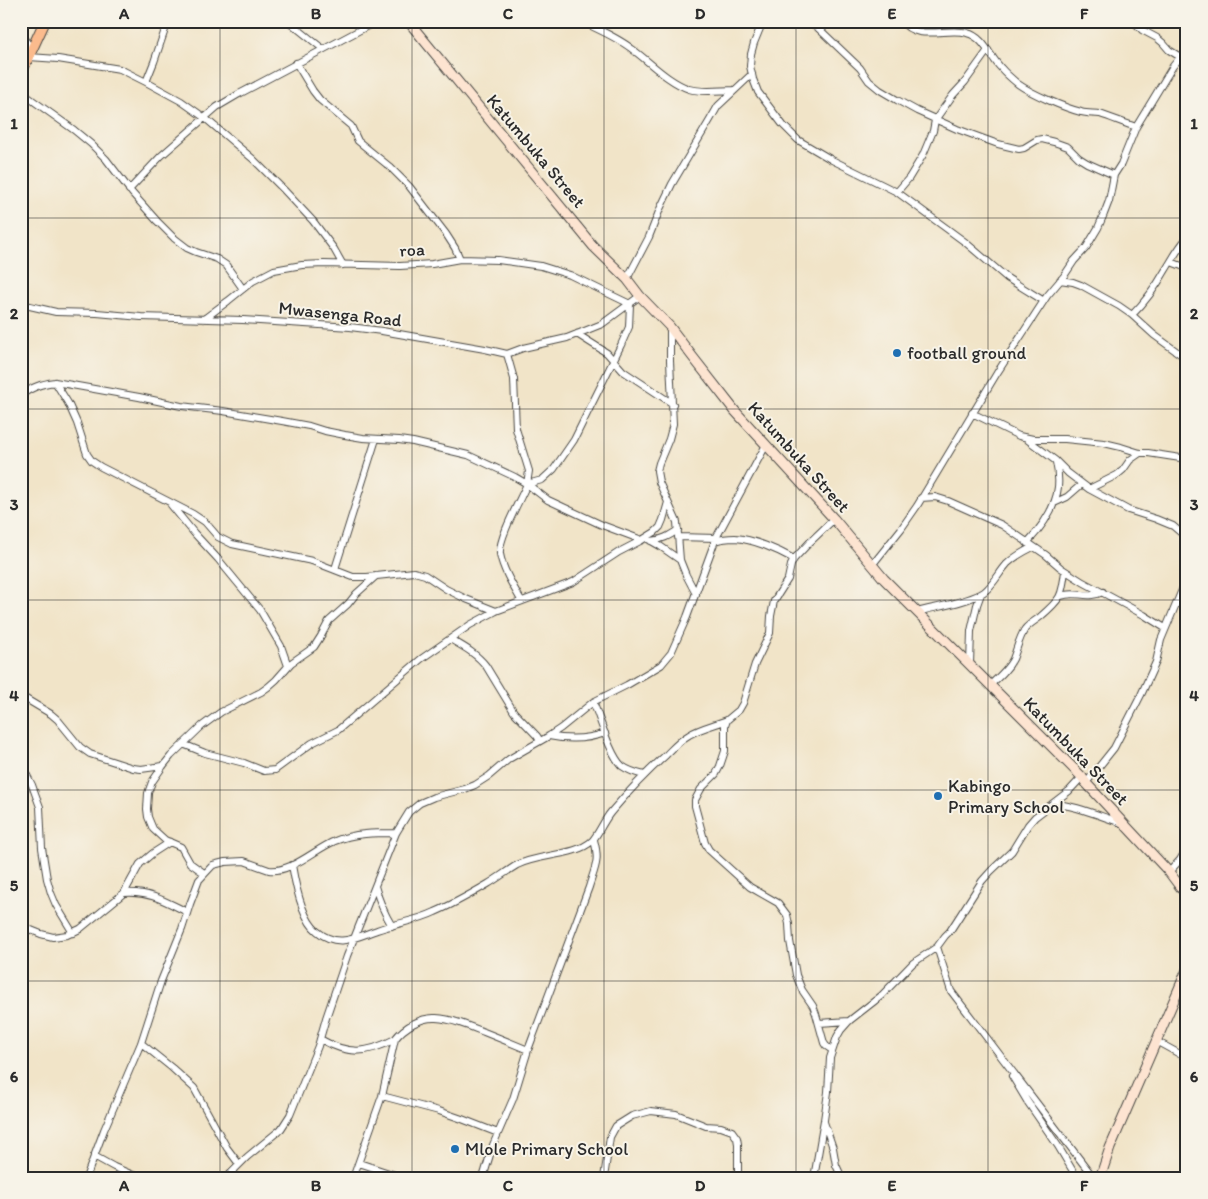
<svg xmlns="http://www.w3.org/2000/svg" width="1208" height="1199" font-family="Itim,sans-serif">
<style>
.lines{fill:none;stroke-linecap:round;stroke-linejoin:round}
.street-casing{stroke:#494743;stroke-width:8}
.secondary-casing{stroke:#494743;stroke-width:11}
.primary-casing{stroke:#494743;stroke-width:12}
.street{stroke:#fff;stroke-width:6}
.secondary{stroke:#fde4d1;stroke-width:9}
.primary{stroke:#fbbb8d;stroke-width:10}
.grid{fill:none;stroke:#2b2b2b;stroke-width:1;stroke-opacity:0.55}
.poi-dot{fill:#1f6fb2;stroke:#f7f3e8;stroke-width:2}
.labels{text-anchor:middle;dominant-baseline:central;stroke-width:4;stroke-linejoin:round;paint-order:stroke}
.street-label{font-size:18px;fill:#2b2b2b;stroke:#f7f3e8}
.poi-label{font-size:18px;fill:#2b2b2b;stroke:#f7f3e8;text-anchor:start}
.neatline{fill:none;stroke:#2b2b2b;stroke-width:2}
.grid-label{font-size:16px;text-anchor:middle;font-weight:bold;fill:#2b2b2b}
</style>
<rect width="100%" height="100%" fill="#f7f3e8"/>
<filter id="ink" filterUnits="userSpaceOnUse"><feTurbulence type="fractalNoise" baseFrequency=".02" numOctaves="2"/><feDisplacementMap in="SourceGraphic" scale="10" xChannelSelector="R" yChannelSelector="G"/><feConvolveMatrix kernelMatrix="1 2 1 2 8 2 1 2 1" color-interpolation-filters="sRGB"/></filter>
<filter id="wash" filterUnits="userSpaceOnUse"><feTurbulence type="fractalNoise" baseFrequency=".0096" numOctaves="4" result="noise"/><feDisplacementMap in="SourceGraphic" scale="20" xChannelSelector="R" yChannelSelector="G"/><feGaussianBlur stdDeviation="1.12" result="paint"/><feColorMatrix in="noise" values="0 0 0 0 0 0 0 0 0 0 0 0 0 0 0 0 0 1.4 0 .05"/><feComposite in="paint" operator="in"/></filter>
<g filter="url(#wash)">
<rect width="100%" height="100%" fill="#f1e4c8"/>
</g>
<g filter="url(#ink)">
<g class="lines">
<!-- street casing -->
<g class="street-casing">
<path id="street" d="M 288,21 L 323,49
M 581,21 C 599,30 617,37 632,49 C 650,62 667,81 689,89 C 703,93 721,90 735,90
M 763,21 L 754,43 L 751,54 L 750,66 L 753,79 L 758,92 L 783,125 L 798,140 L 832,160 L 897,192 L 965,242 L 1007,278 L 1044,301
M 809,21 L 817,27 L 860,68 L 869,81 L 880,90 L 897,100 L 917,111 L 957,129 L 998,144 L 1019,149 L 1024,148 L 1037,140 L 1042,139 L 1054,142 L 1068,147 L 1079,158 L 1087,163 L 1114,175
M 902,21 C 915,42 949,27 967,33 C 984,37 990,57 1001,68 C 1006,74 1012,79 1018,84 C 1032,94 1065,108 1081,112 C 1087,114 1094,113 1100,114 C 1112,118 1124,123 1136,127
M 1133,21 L 1142,30 L 1157,38 L 1163,43 L 1169,50 L 1187,61
M 21,35 L 32,49
M 29,57 L 58,59 L 120,69 L 146,82 L 181,101 L 205,118 L 226,136 L 253,159 L 284,190 L 313,221 L 334,249 L 343,265
M 296,63 L 313,91 L 320,100 L 351,126 L 358,141 L 390,167 L 409,186 L 446,234 L 455,248 L 460,259
M 146,82 L 154,62 L 168,21
M 21,92 L 74,130 L 91,144 L 106,159 L 132,193 L 157,221 L 174,238 L 187,248 L 196,252 L 217,259 L 226,265 L 243,289
M 129,190 L 161,156 L 217,107 L 239,94 L 377,21
M 897,192 L 909,178 L 923,155 L 933,131 L 935,120 L 953,95 L 965,82 L 988,50
M 1171,262 L 1187,268
M 627,279 L 649,237 L 660,209 L 672,184 L 710,120 L 718,106 L 752,74
M 1060,280 L 1073,282 L 1081,285 L 1119,306 L 1132,315 L 1154,335 L 1187,359
M 21,304 L 56,312 L 97,313 L 141,317 L 243,320 L 350,327 L 382,331 L 485,349 L 507,354 L 523,348 L 567,338 L 602,324 L 640,296
M 1132,315 C 1145,302 1156,287 1165,271 C 1172,260 1178,248 1187,238
M 204,319 L 228,301 L 253,281 L 274,270 L 302,265 L 324,264 L 400,266 L 432,264 L 460,259 L 498,260 L 541,266 L 570,275 L 630,304 L 629,327 L 621,345 L 574,440 L 554,469 L 542,480 L 527,484
M 577,334 L 607,353 L 623,371 L 673,404
M 507,354 L 514,379 L 516,429 L 529,471 L 527,484 C 520,500 498,539 500,554 C 503,570 513,586 521,600
M 55,382 L 68,403 L 77,423 L 87,454 L 92,461 L 101,467 L 193,514 L 205,522 L 218,537 L 232,544 L 312,561 L 353,577 L 367,577 L 414,572 L 425,575 L 446,589 L 466,599 L 496,611
M 21,395 C 33,387 40,384 55,382 L 139,397 L 181,406 L 223,411 L 282,421 L 309,426 L 325,431 L 345,435 L 363,438 L 399,440 L 413,442 L 468,455 L 515,477 L 527,484 L 548,500 L 602,525 L 642,540
M 972,413 L 1019,436 L 1033,439 L 1065,439 L 1104,443 L 1121,447 L 1140,453 L 1148,453 L 1187,459
M 1028,440 L 1056,461 L 1068,473 L 1089,489 L 1128,510 L 1156,519 L 1173,526 L 1187,538
M 1089,489 L 1117,475 L 1123,470 L 1130,460 L 1140,453
M 921,498 L 935,497 L 948,501 L 1002,525 L 1046,555 L 1061,568 L 1083,582 L 1144,615 L 1165,628
M 668,502 L 677,522 L 680,560 L 686,575 L 696,594
M 1054,503 L 1067,497 L 1082,484
M 171,505 L 194,533 L 218,559 L 260,610 L 281,646 L 288,666
M 678,537 L 716,538
M 646,538 L 660,546 L 680,560
M 651,541 C 662,540 669,536 678,530
M 715,541 C 721,539 728,538 735,538 C 753,539 778,550 794,559
M 1027,543 C 1041,528 1056,507 1058,487 C 1059,478 1058,471 1056,462
M 873,564 L 901,529 L 917,506 L 997,373 L 1047,296 L 1064,276 L 1074,261 L 1086,248 L 1098,228 L 1104,214 L 1109,201 L 1114,175 L 1121,164 L 1136,127 L 1173,66 L 1187,49
M 335,569 L 376,439
M 1061,596 C 1076,590 1086,600 1103,592
M 917,612 C 935,607 969,602 984,592 C 994,584 999,573 1007,564 C 1014,557 1023,552 1033,547
M 450,639 C 464,647 477,654 486,666 L 514,712 L 537,736 L 540,741
M 970,665 L 971,631 L 977,605 L 981,594
M 990,685 C 999,677 1008,669 1013,659 C 1017,649 1019,638 1025,629 C 1029,624 1035,621 1040,617 C 1061,599 1062,597 1065,571
M 21,696 L 51,714 L 58,720 L 80,747 L 90,754 L 133,768 L 141,769 L 163,766
M 593,702 C 600,718 610,755 622,766 C 629,771 636,773 644,775
M 549,736 C 568,740 586,740 605,733
M 183,744 L 205,753 L 244,763 L 264,771 L 275,770 L 312,743 L 338,730 L 421,659 L 470,625 L 496,611 L 573,582 L 619,552 L 642,540 L 655,532 L 660,527 L 663,520 L 668,502 L 659,482 L 657,471 L 659,463 L 669,439 L 673,424 L 670,361 L 670,328
M 21,764 L 32,785 L 40,807 L 42,848 L 47,879 L 51,893 L 56,905 L 73,933
M 1086,783 L 1114,748 L 1141,695 L 1156,662 L 1161,640 L 1187,578
M 1052,804 C 1073,804 1102,817 1122,823
M 292,865 C 295,883 302,919 317,931 C 338,949 356,937 377,930 C 396,923 417,921 435,912 C 454,904 471,894 488,884 C 498,878 507,871 517,865 C 538,854 576,856 592,841 C 598,835 604,820 611,812 C 628,792 646,773 666,755 C 673,748 680,740 689,735 C 700,728 715,725 727,720
M 1169,872 L 1180,860 L 1187,848
M 204,873 L 190,863 L 181,847 L 165,840 L 153,829 L 148,817 L 147,809 L 148,793 L 152,782 L 163,766 L 171,756 L 202,726 L 221,712 L 261,692 L 268,687 L 276,680 L 291,663 L 314,647 L 321,636 L 329,621 L 348,604 L 356,594 L 376,576
M 375,886 C 379,901 384,913 392,926
M 124,893 C 149,891 165,901 187,912
M 21,926 L 41,934 L 53,937 L 67,935 L 80,929 L 124,893 L 140,864 L 153,853 L 170,842
M 937,947 L 951,991 L 1094,1178
M 819,1023 L 849,1021
M 320,1039 C 348,1055 367,1054 395,1039
M 1156,1041 L 1187,1058
M 141,1043 L 172,1068 L 194,1088 L 227,1148 L 239,1164
M 832,1050 L 826,1046 L 824,1043 L 816,1014 L 813,1006 L 802,990 L 796,975 L 790,941 L 789,924 L 787,915 L 778,903 L 750,887 L 709,850 L 705,843 L 695,806 L 695,800 L 701,789 L 716,774 L 720,766 L 725,751 L 725,726 L 727,720 L 739,710 L 743,703 L 755,664 L 770,633 L 771,616 L 774,601 L 788,579 L 791,565 L 794,559 L 810,542 L 834,519
M 1012,1076 L 1027,1101 L 1058,1146 L 1077,1178
M 382,1096 L 439,1111 L 462,1119 L 498,1133
M 824,1122 L 833,1148 L 836,1165 L 842,1178
M 94,1156 L 114,1167 L 140,1178
M 359,1163 L 404,1178
M 86,1178 L 104,1130 L 141,1043 L 161,981 L 182,929 L 190,904 L 199,880 L 213,865 L 225,862 L 244,861 L 269,870 C 291,873 315,849 335,841 C 354,833 376,833 396,833
M 226,1178 L 247,1157 L 281,1129 L 290,1115 L 318,1046 L 326,1018 L 347,956 L 396,833 L 409,812 L 420,803 L 434,797 L 465,789 L 475,785 L 489,776 L 509,759 L 549,736 L 561,728 L 593,702 L 627,685 L 661,665 L 671,653 L 687,617 L 716,538 L 766,445
M 353,1178 L 382,1096 L 395,1039 C 404,1027 421,1017 436,1018 C 452,1019 469,1026 484,1032 C 499,1038 514,1044 528,1050
M 483,1178 L 493,1145 L 513,1099 L 528,1050 L 589,887 C 595,867 600,861 594,840
M 604,1178 L 610,1137 L 616,1126 L 632,1116 L 651,1111 L 676,1114 L 706,1126 L 721,1127 L 732,1131 L 737,1138 L 738,1144 L 738,1178
M 814,1178 L 824,1120 L 828,1092 L 830,1058 L 837,1037 L 841,1030 L 849,1021 L 881,996 L 913,963 L 937,947 L 945,936 L 950,931 L 982,881 L 991,871 L 1012,851 L 1028,825 L 1035,817 L 1069,791 L 1082,777"/>
</g>
<!-- secondary casing -->
<g class="secondary-casing">
<path id="secondary" d="M 408,21 L 593,246 L 627,279 L 640,296 L 670,327 L 692,356 L 735,411 L 834,519 L 884,579 L 1082,777 L 1086,783 L 1169,872 L 1187,896
M 1100,1178 L 1110,1148 L 1187,970"/>
</g>
<!-- primary casing -->
<g class="primary-casing">
<path id="primary" d="M 21,73 L 45,21"/>
</g>
<!-- street -->
<use href="#street" class="street"/>
<!-- secondary -->
<use href="#secondary" class="secondary"/>
<!-- primary -->
<use href="#primary" class="primary"/>
</g>
</g>
<!-- grid -->
<path class="grid" d="M 220,21 L 220,1178M 412,21 L 412,1178M 604,21 L 604,1178M 796,21 L 796,1178M 988,21 L 988,1178M 21,218 L 1187,218M 21,409 L 1187,409M 21,600 L 1187,600M 21,790 L 1187,790M 21,981 L 1187,981"/>
<!-- markers -->
<g class="poi-dot">
<circle cx="897" cy="353" r="5"/>
<circle cx="938" cy="796" r="5"/>
<circle cx="455" cy="1149" r="5"/>
</g>
<g class="labels">
<!-- street labels -->
<g class="street-label">
<text transform="translate(536 151) rotate(50)">Katumbuka Street</text>
<text transform="translate(412 250) rotate(-4)">roa</text>
<text transform="translate(340 314) rotate(6)">Mwasenga Road</text>
<text transform="translate(799 457) rotate(48)">Katumbuka Street</text>
<text transform="translate(1076 751) rotate(46)">Katumbuka Street</text>
</g>
<!-- poi labels -->
<g class="poi-label">
<text x="907" y="353">football ground</text>
<text x="948" y="786">Kabingo<tspan x="948" dy="21">Primary School</tspan></text>
<text x="465" y="1149">Mlole Primary School</text>
</g>
</g>
<!-- margin -->
<rect width="1208" height="1199" fill="none" stroke="#f7f3e8" stroke-width="55"/>
<rect x="28" y="28" width="1152" height="1144" class="neatline"/>
<g class="grid-label">
<text x="124" y="19">A</text>
<text x="316" y="19">B</text>
<text x="508" y="19">C</text>
<text x="700" y="19">D</text>
<text x="892" y="19">E</text>
<text x="1084" y="19">F</text>
<text x="14" y="129">1</text>
<text x="1194" y="129">1</text>
<text x="14" y="319">2</text>
<text x="1194" y="319">2</text>
<text x="14" y="510">3</text>
<text x="1194" y="510">3</text>
<text x="14" y="701">4</text>
<text x="1194" y="701">4</text>
<text x="14" y="891">5</text>
<text x="1194" y="891">5</text>
<text x="14" y="1082">6</text>
<text x="1194" y="1082">6</text>
<text x="124" y="1191">A</text>
<text x="316" y="1191">B</text>
<text x="508" y="1191">C</text>
<text x="700" y="1191">D</text>
<text x="892" y="1191">E</text>
<text x="1084" y="1191">F</text>
</g>
</svg>
